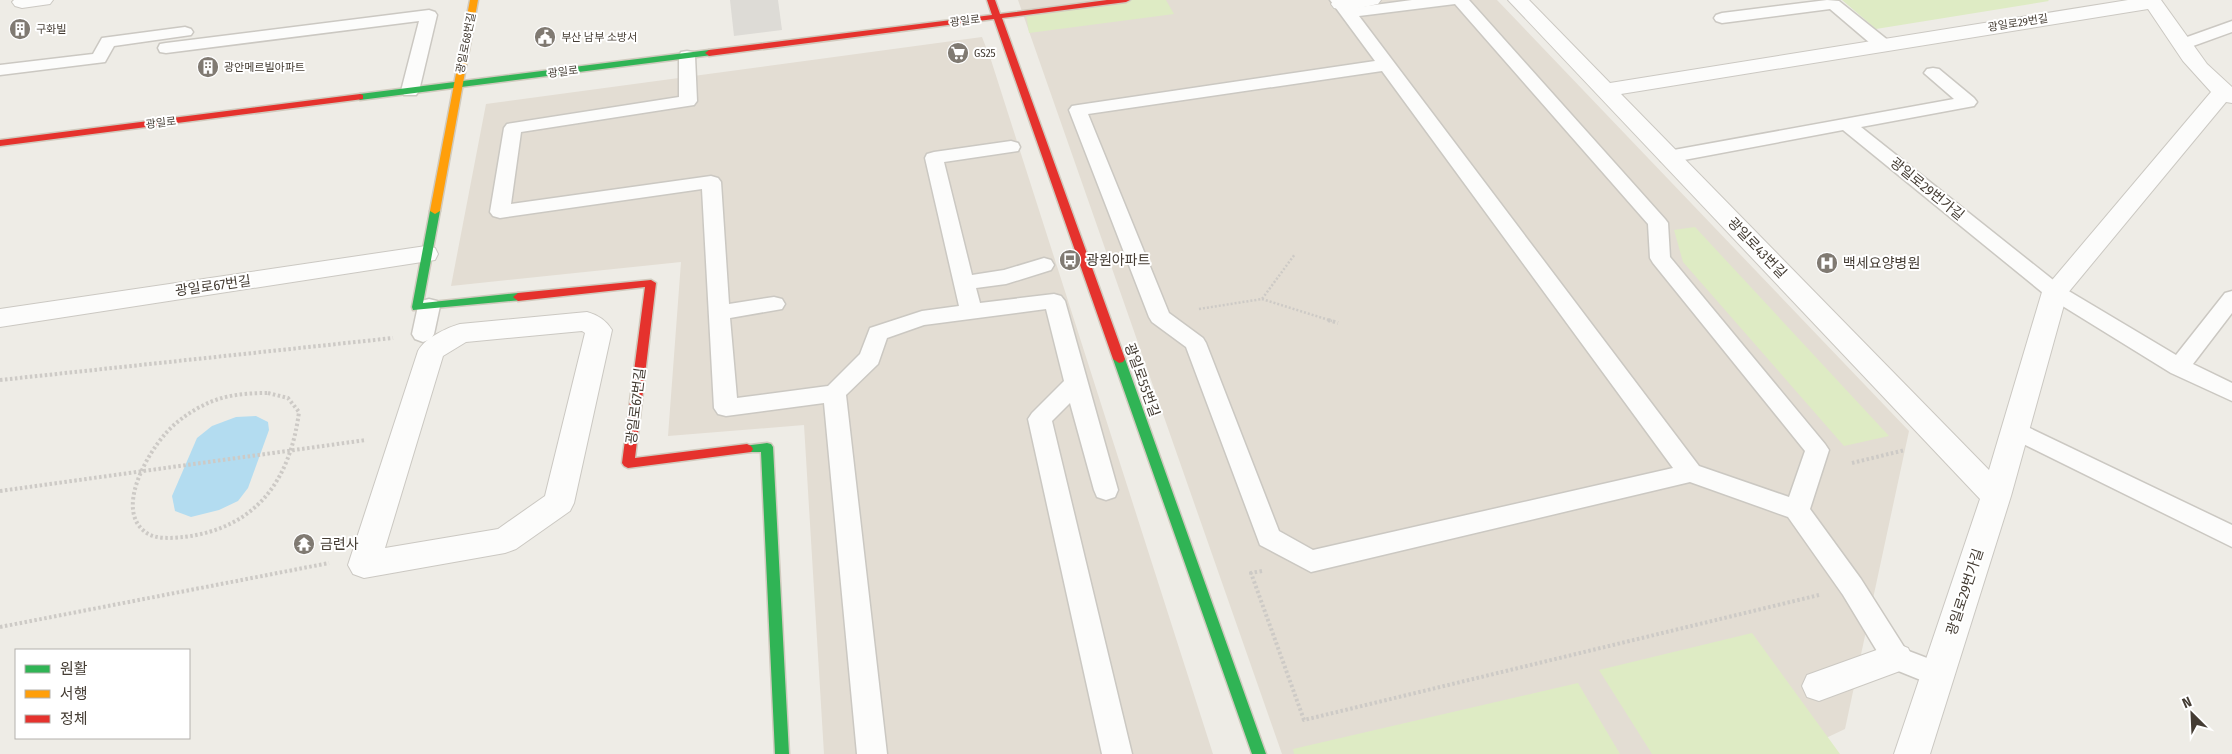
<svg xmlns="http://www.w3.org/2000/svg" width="2232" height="754" font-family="'Fira Sans Condensed','Noto Sans KR',sans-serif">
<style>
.residential{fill:#e3ddd3}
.green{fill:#deebc4}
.parking{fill:#dddbd6}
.water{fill:#b3dcf0}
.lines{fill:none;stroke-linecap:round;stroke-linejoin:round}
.lane-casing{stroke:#cbc8c2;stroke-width:3}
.street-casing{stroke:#cbc8c2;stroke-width:2}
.fast-casing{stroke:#d0cabe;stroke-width:3}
.slow-casing{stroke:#d0cabe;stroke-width:3}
.jam-casing{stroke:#d0cabe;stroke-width:3}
.path-far1{stroke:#cdcac6;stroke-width:2.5;stroke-dasharray:2 2;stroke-linecap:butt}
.path{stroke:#cdcac6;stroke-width:4;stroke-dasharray:2.5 2.5;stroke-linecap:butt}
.lane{fill:#fcfcfb;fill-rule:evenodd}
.street{fill:#fcfcfb;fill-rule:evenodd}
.fast{fill:#30b455;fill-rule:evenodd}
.slow{fill:#ff9f0a;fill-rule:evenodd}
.jam{fill:#e5322d;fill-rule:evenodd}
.labels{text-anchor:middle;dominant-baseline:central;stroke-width:4;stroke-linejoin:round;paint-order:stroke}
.far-street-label{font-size:11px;fill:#443c33;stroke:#fff}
.far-poi-label{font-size:11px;fill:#443c33;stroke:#fff;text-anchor:start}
.street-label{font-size:14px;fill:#443c33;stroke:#fff}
.poi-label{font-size:14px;fill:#443c33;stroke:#fff;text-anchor:start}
</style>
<rect width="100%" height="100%" fill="#eeece6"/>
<!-- residential -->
<path class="residential" d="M 1018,0 L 1497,0 L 1909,431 L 1845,729 L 1792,754 L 1282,754 Z
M 982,37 L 991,60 L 1213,754 L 824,754 L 804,425 L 668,436 L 681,262 L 451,286 L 486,104 Z"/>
<!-- green -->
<path class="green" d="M 1126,0 L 1166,0 L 1174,14 L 1029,33 L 1026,13 Z
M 1842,0 L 2048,0 L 2049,1 L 1876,29 Z
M 1695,227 L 1889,436 L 1844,446 L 1683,262 L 1674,230 Z
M 1752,633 L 1840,754 L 1652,754 L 1599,670 Z
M 1578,683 L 1620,754 L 1294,754 L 1293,749 Z"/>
<!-- parking -->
<path class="parking" d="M 730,0 L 778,0 L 782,30 L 734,36 Z"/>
<!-- water -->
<path class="water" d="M 256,416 L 268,422 L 269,430 L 248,488 L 238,501 L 219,510 L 191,517 L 175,511 L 172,496 L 197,438 L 212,426 L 236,417 Z"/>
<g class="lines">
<!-- lane casing -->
<g class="lane-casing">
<path id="lane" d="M 1330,0 L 1346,0 L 1352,8 L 1412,0 L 1469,0 L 1665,219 L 1668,223 L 1670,257 L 1825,444 L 1829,450 L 1810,509 L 1861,579 L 1906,650 L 1948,666 L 1952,675 L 1948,684 L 1938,687 L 1886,666 L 1843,595 L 1788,517 L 1690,482 L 1311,572 L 1260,545 L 1186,347 L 1152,322 L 1149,317 L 1069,110 L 1072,106 L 1078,105 L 1375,61 ZM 1455,4 L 1648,224 L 1650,258 L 1653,263 L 1805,451 L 1789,497 L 1699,466 L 1359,16 ZM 1382,71 L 1673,468 L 1313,550 L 1279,531 L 1206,343 L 1203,338 L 1169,313 L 1088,114 Z
M 1827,0 L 1839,1 L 1889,41 L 1891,45 L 1889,49 L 1877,49 L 1830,9 L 1722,23 L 1716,21 L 1714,18 L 1716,15 L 1722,13 Z
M 429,10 L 435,12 L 437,15 L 419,91 L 416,95 L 404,95 L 401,91 L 419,21 L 166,53 L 160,52 L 158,48 L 160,44 L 166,43 Z
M 2232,21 L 2232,32 L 2182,50 L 2176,49 L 2174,45 L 2176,41 Z
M 185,27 L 191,29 L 193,32 L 191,35 L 114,46 L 105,62 L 0,75 L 0,65 L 93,54 L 102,38 Z
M 687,51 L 693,52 L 695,56 L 697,101 L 694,105 L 521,132 L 511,204 L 711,176 L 718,178 L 721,182 L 729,304 L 774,297 L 782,299 L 785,304 L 782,309 L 730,318 L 737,398 L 828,386 L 860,354 L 870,328 L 922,311 L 959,306 L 925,158 L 927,154 L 934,152 L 1011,141 L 1018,143 L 1020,147 L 1018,151 L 944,162 L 972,275 L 1004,270 L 1044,258 L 1051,260 L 1054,265 L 1051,270 L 1006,284 L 976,288 L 980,303 L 1054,294 L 1061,296 L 1065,301 L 1118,490 L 1115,497 L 1106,500 L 1097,497 L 1094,490 L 1070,403 L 1052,421 L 1132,754 L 1102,754 L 1028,419 L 1032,413 L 1064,381 L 1046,309 L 924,325 L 887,338 L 878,364 L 846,395 L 887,754 L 857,754 L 824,403 L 726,416 L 718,414 L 714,408 L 702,189 L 500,218 L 493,216 L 490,212 L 504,128 L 507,124 L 679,97 L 679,56 L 681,52 Z
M 1933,68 L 1939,69 L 1974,98 L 1977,102 L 1974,106 L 1861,127 L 2062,287 L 2176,355 L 2225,293 L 2232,291 L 2232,313 L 2193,364 L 2232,383 L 2232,401 L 2171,373 L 2048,297 L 1843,130 L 1668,163 L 1661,161 L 1659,157 L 1661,153 L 1668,151 L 1954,99 L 1924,73 L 1927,69 Z
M 429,299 L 437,301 L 440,306 L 434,334 L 431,339 L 423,342 L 415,339 L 412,334 L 418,306 L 421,301 Z
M 2015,421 L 2232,525 L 2232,547 L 2007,436 L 2003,430 L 2007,424 Z"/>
</g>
<!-- street casing -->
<g class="street-casing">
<path id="street" d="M 14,0 L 53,0 L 50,4 L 22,8 L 15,6 L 12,2 Z
M 1334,0 L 1381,0 L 1378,4 C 1365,7 1347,11 1334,8 L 1331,4 Z
M 1508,0 L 1529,0 L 1610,83 L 2128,0 L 2161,0 L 2207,64 L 2232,87 L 2232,103 L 2226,102 L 2067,294 L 2011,496 L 1930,754 L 1894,754 L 1980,499 ZM 2148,9 L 2183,61 L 2211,92 L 2042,292 L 1989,470 L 1621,94 Z
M 426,246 L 435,248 L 438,254 L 435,260 L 0,327 L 0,309 Z
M 587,312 C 598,315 606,320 612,330 L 574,503 L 570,511 L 516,549 L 505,553 L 364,578 L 353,574 L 348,565 L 418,351 C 425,338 446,328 460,324 ZM 582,331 L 585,333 L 545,496 L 498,529 L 385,548 L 443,356 L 466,342 Z
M 1896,643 L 1908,648 L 1913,658 L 1908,668 L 1819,701 L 1807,697 L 1802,686 L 1807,675 Z"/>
</g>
<!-- fast casing -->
<g class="fast-casing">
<path id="fast" d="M 709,50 L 713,53 L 712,55 L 360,100 L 356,97 L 360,94 Z
M 435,208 L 440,211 L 423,303 L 518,293 L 522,294 L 523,297 L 522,300 L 413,310 L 412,307 L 430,211 Z
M 1119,355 L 1125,359 L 1266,754 L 1252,754 L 1113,359 Z
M 767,443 L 771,444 L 773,447 L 789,754 L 775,754 L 761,452 L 743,452 L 741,449 L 743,446 Z"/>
</g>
<!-- slow casing -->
<g class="slow-casing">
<path id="slow" d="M 470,0 L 478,0 L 440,211 L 435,214 L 430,211 Z"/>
</g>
<!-- jam casing -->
<g class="jam-casing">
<path id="jam" d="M 987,0 L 995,0 L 1000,14 L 1107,0 L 1130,0 L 1126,2 L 1002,18 L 1125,359 L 1123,362 L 1119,363 L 1113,359 L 994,19 L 709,56 L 705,53 L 709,50 L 992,15 Z
M 360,94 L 363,95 L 363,99 L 0,146 L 0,140 Z
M 651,280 L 656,283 L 635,458 L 747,444 L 751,446 L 753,449 L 751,452 L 628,468 L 624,466 L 622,463 L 645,287 L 518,301 L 513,297 L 518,293 Z"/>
</g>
<!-- path-far1 -->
<path class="path-far1" d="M 1262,299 L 1332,321
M 1199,309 L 1262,299 L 1295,254"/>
<!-- path -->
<path class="path" d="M 1328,320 L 1338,323
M 0,380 L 393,338
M 268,393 L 288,398 L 299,412 C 290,481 256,528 184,537 C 172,538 154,540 144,531 C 116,508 147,454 166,433 C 176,422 188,413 202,406 C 222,395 245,393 268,393 Z
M 1852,463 L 1905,450
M 0,491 L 366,440
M 1262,571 L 1251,573 L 1304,720 L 1819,595
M 0,627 L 329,563"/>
<!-- lane -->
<use href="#lane" class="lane"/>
<!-- street -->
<use href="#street" class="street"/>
<!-- fast -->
<use href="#fast" class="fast"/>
<!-- slow -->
<use href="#slow" class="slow"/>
<!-- jam -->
<use href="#jam" class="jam"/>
</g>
<!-- icons -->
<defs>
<g id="building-disc" transform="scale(1.125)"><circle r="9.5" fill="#807a72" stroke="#fff"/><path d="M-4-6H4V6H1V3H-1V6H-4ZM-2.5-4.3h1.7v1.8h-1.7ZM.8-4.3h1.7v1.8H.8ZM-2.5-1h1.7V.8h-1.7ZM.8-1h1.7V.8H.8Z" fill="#fff"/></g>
<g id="civic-disc" transform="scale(1.125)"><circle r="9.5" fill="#807a72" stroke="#fff"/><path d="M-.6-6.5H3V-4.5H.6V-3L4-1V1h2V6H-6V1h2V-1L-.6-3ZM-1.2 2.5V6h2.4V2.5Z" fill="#fff"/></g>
<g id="supermarket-disc" transform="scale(1.125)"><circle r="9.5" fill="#807a72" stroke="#fff"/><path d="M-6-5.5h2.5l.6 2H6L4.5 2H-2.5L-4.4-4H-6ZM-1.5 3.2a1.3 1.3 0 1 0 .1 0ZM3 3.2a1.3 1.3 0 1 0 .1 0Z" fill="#fff"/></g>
<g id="bus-disc" transform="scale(1.125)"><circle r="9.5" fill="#807a72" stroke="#fff"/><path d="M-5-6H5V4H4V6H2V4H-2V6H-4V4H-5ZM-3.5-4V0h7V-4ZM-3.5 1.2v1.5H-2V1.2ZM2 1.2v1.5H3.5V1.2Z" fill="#fff"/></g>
<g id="hospital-disc" transform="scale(1.125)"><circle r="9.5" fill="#807a72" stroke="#fff"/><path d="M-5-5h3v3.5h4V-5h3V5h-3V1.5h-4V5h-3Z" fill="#fff"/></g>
<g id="temple-disc" transform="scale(1.125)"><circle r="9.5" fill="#807a72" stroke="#fff"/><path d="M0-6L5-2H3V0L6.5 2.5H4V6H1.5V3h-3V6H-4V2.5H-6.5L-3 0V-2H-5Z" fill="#fff"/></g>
</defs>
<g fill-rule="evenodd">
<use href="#building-disc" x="20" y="29"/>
<use href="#civic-disc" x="545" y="37"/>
<use href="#supermarket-disc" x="958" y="53"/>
<use href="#building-disc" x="208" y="67"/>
<use href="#bus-disc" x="1070" y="260"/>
<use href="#hospital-disc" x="1827" y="263"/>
<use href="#temple-disc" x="304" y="544"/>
</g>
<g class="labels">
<!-- far-street labels -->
<g class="far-street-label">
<text transform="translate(965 21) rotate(-7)">광일로</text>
<text transform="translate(2018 23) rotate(-9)">광일로29번길</text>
<text transform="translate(466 43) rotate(-79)">광일로68번길</text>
<text transform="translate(563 72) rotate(-7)">광일로</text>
<text transform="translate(161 123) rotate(-7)">광일로</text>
</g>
<!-- far-poi labels -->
<g class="far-poi-label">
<text x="36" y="29">구화빌</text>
<text x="561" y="37">부산 남부 소방서</text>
<text x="974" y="53">GS25</text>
<text x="224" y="67">광안메르빌아파트</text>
</g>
<!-- street labels -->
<g class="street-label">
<text transform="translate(1927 189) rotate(39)">광일로29번가길</text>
<text transform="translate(1757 248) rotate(46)">광일로43번길</text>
<text transform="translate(213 286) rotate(-8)">광일로67번길</text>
<text transform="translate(1142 380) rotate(70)">광일로55번길</text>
<text transform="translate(636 406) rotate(-83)">광일로67번길</text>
<text transform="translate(1965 592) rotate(-72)">광일로29번가길</text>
</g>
<!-- poi labels -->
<g class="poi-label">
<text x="1086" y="260">광원아파트</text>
<text x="1843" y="263">백세요양병원</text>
<text x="320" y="544">금련사</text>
</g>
</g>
<!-- legend -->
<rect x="15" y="649" width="175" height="90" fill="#ffffff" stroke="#b4b1ad"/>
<rect x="25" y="665" width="25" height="8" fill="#30b455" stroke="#b4b1ad"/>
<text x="60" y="674" font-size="15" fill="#443c33">원활</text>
<rect x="25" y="690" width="25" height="8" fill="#ff9f0a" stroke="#b4b1ad"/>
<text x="60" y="699" font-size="15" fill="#443c33">서행</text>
<rect x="25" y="715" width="25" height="8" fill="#e5322d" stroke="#b4b1ad"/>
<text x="60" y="724" font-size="15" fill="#443c33">정체</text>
<!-- north arrow -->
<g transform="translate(2192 714) rotate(336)" stroke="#ffffff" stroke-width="4" paint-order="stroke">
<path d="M0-4L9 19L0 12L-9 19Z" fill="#443c33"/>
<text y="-8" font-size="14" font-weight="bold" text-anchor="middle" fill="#443c33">N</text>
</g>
</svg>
